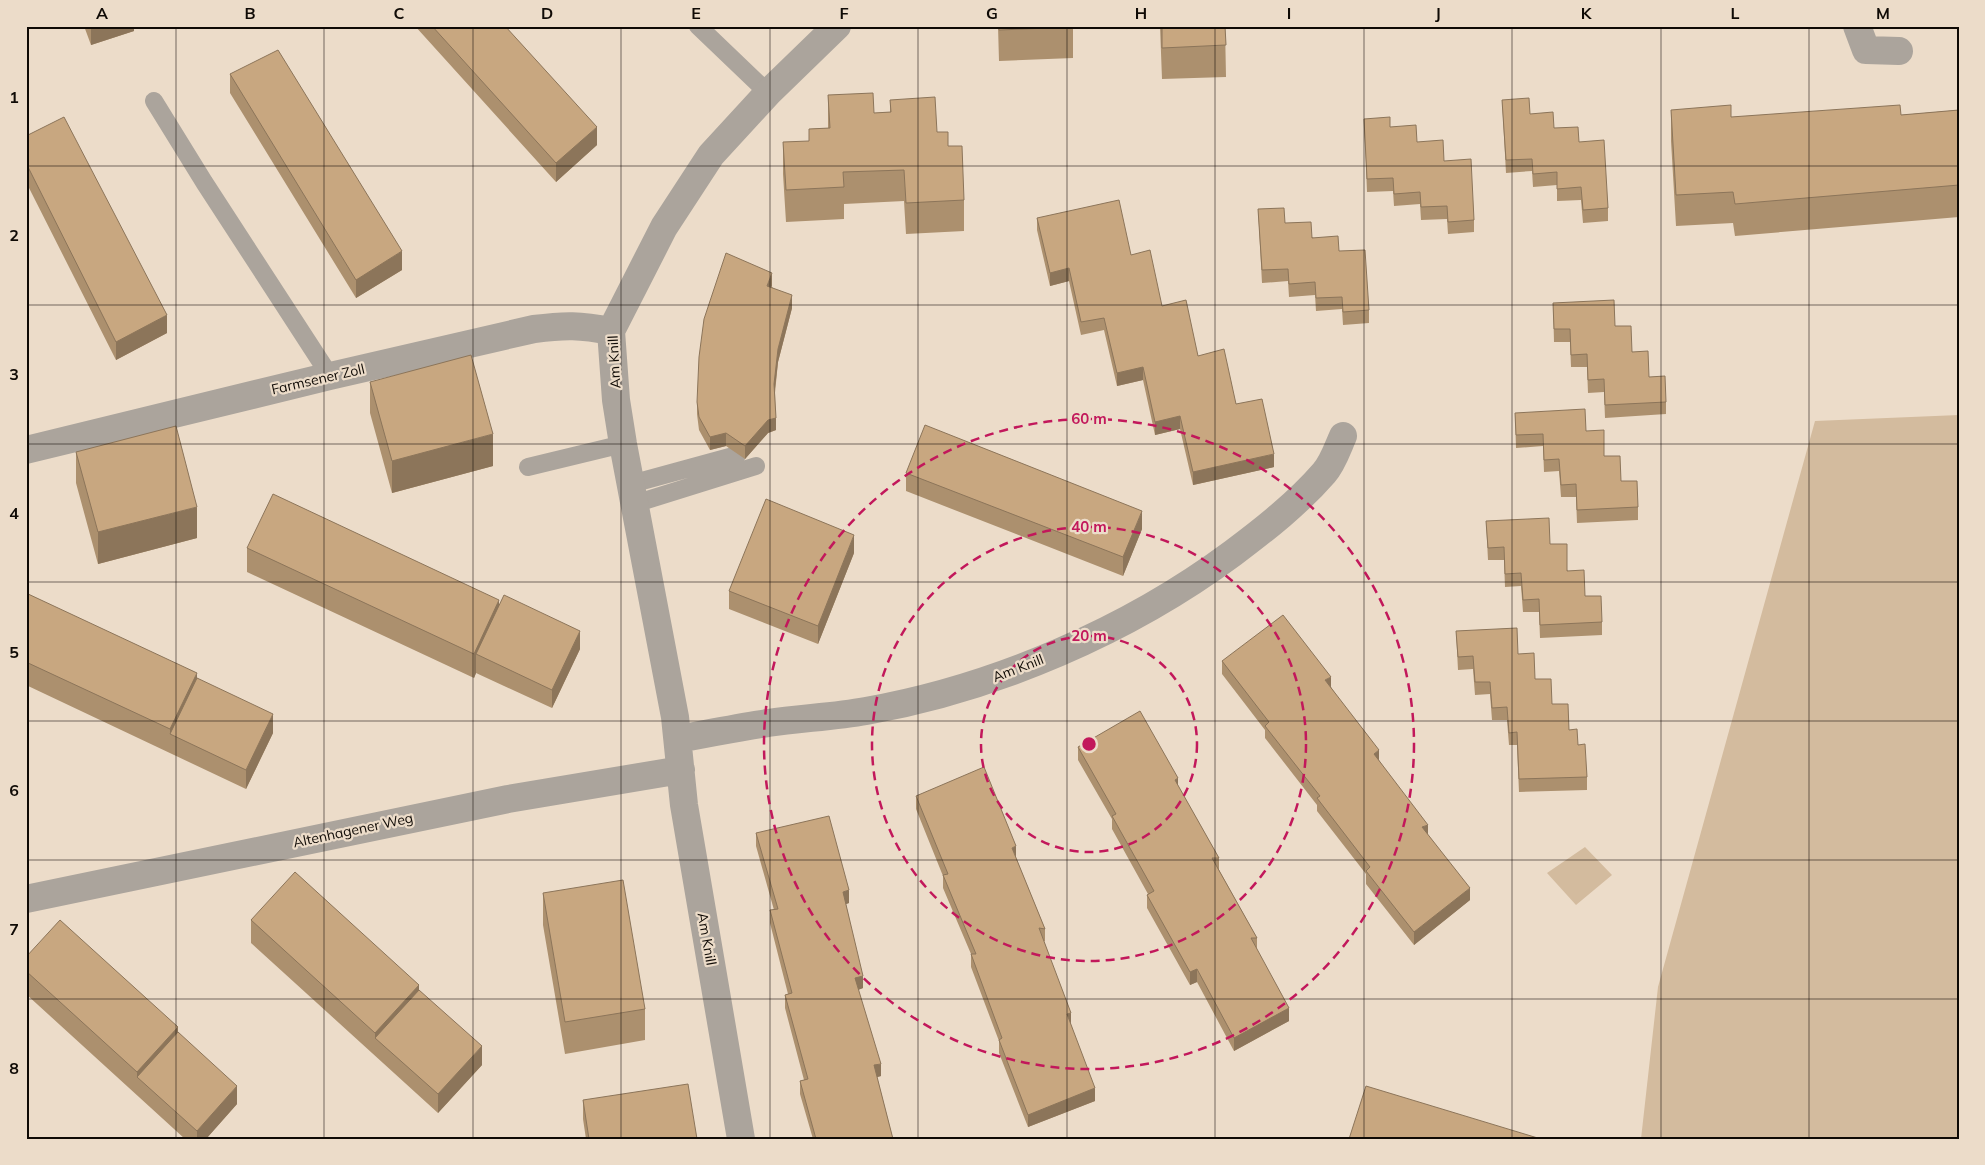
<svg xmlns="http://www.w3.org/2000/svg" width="1985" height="1165" font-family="Mulish,sans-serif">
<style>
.green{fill:#d3bb9e}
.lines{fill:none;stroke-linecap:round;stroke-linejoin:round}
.service{stroke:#aba49c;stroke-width:18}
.minor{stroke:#aba49c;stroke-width:28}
.wall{fill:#ac906e}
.shaded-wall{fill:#8c755a}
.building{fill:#c8a780;stroke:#8c755a}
.grid{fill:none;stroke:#0f0a05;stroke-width:1;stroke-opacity:0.55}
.ring{fill:none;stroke:#c2185b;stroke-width:2.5;stroke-dasharray:9 6}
.labels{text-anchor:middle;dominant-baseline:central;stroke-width:4.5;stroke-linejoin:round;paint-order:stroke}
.street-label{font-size:14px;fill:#0f0a05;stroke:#ecdcc9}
.centre{fill:#c2185b;stroke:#ecdcc9;stroke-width:2.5}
.ring-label{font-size:15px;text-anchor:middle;font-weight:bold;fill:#c2185b;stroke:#ecdcc9;stroke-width:4.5;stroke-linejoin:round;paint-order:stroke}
.neatline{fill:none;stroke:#0f0a05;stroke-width:2}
.grid-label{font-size:16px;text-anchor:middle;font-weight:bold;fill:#0f0a05}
</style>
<rect width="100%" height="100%" fill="#ecdcc9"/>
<!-- green -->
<path class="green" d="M 1959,415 L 1959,1139 L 1641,1139 L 1658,987 L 1815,421 Z
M 1585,847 L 1612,875 L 1576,905 L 1547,873 Z"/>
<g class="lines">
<!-- service -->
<path class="service" d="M 698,26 L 768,93
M 154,101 L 204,182 L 330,376
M 528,467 L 623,444
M 631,484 L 737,455
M 634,504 L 756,466"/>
<!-- minor -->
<path class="minor" d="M 1857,26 L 1866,50 L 1899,51
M 26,450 L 330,376 L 534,329 C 565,325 580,325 611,331
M 678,739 C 708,734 738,727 768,723 C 800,718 834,717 866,711 C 995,688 1128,631 1233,553 C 1265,529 1298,503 1324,473 C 1333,463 1338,447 1343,436
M 26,899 L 508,799 L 681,770
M 741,1139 L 684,805 L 675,717 L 623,444 L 616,400 L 611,331 L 664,227 L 711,155 L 768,93 L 837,26"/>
</g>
<!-- wall -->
<path class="wall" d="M 84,26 L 134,26 L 134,31 L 91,45 Z
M 415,26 L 505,26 L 597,145 L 556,182 Z
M 998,26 L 1124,26 L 1073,29 L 1073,58 L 999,61 Z
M 1160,26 L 1225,26 L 1226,77 L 1162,79 Z
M 230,74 L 402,270 L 356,298 L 230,93 Z
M 828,95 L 874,113 L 890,112 L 890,100 L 937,132 L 948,146 L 964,200 L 964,231 L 906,234 L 904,201 L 844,204 L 844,219 L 786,222 L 783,174 L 783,142 L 809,142 L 809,129 L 828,128 Z
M 1502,100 L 1579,142 L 1608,208 L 1608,221 L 1583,223 L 1581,200 L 1557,201 L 1557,185 L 1533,187 L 1532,171 L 1506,173 Z
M 1671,110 L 1731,117 L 1901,115 L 1959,110 L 1959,217 L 1735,236 L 1733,223 L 1676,226 L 1671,141 Z
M 1364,119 L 1390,127 L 1417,142 L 1444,161 L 1474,220 L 1474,232 L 1448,234 L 1447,219 L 1421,220 L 1420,204 L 1394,206 L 1393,191 L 1367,192 Z
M 26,136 L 167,333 L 116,360 L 26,182 Z
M 1258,209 L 1339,251 L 1369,310 L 1369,323 L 1343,325 L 1342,309 L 1316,311 L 1315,295 L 1289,297 L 1288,281 L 1262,283 Z
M 1037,218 L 1131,255 L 1162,306 L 1198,356 L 1236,404 L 1274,467 L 1193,485 L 1180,429 L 1155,435 L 1143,380 L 1117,386 L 1104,330 L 1081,335 L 1069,281 L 1050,286 L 1037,230 Z
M 772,286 L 772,287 L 792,308 L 778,362 L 775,393 L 776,430 L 768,433 L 745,459 L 726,446 L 710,450 L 699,430 L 697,414 L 697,402 Z
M 1553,303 L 1615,326 L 1666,402 L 1666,414 L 1605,418 L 1604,392 L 1588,393 L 1587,367 L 1571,367 L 1570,342 L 1554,342 Z
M 370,382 L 493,466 L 392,493 L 370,413 Z
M 1515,413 L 1586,431 L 1604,456 L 1638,507 L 1638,520 L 1577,523 L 1576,497 L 1561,497 L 1559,471 L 1544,472 L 1543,446 L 1516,448 Z
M 76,452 L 197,538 L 98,564 L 76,483 Z
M 906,473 L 1142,529 L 1123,576 L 906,491 Z
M 1486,521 L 1550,544 L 1602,622 L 1602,635 L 1540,638 L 1539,612 L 1523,612 L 1521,586 L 1505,587 L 1504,560 L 1488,560 Z
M 247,548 L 499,605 L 580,649 L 552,708 L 476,673 L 474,678 L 247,572 Z
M 854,553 L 818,644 L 729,609 L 729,591 Z
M 26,593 L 197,678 L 273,733 L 246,789 L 26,685 Z
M 1456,631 L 1518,654 L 1569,730 L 1578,745 L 1587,777 L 1587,790 L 1519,792 L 1517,745 L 1509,745 L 1507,720 L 1492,720 L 1490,694 L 1475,695 L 1473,669 L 1458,670 Z
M 1222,661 L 1331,687 L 1428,835 L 1470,900 L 1414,945 L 1366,884 L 1366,874 L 1317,811 L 1317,805 L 1265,738 L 1265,730 L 1222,674 Z
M 1078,747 L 1178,786 L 1219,858 L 1219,870 L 1257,938 L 1257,950 L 1289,1021 L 1234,1051 L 1197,982 L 1190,985 L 1147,908 L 1147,895 L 1148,894 L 1112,829 L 1112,819 L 1078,760 Z
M 916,796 L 1016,858 L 1045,929 L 1045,941 L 1044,941 L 1095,1101 L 1028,1127 L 999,1053 L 999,1041 L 971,967 L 971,954 L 943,888 L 943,876 L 916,809 Z
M 756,833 L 849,903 L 846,904 L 863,988 L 858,990 L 881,1076 L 877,1077 L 893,1139 L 813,1139 L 800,1094 L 800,1081 L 804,1080 L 785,1008 L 785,995 L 788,994 L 770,923 L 770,910 L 774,910 L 756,846 Z
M 543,893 L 645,1009 L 645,1040 L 565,1054 L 543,925 Z
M 251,920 L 419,990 L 482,1065 L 438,1113 L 251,943 Z
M 26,957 L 178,1032 L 237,1104 L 206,1139 L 185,1139 L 26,994 Z
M 583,1100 L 697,1139 L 586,1139 L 583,1119 Z"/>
<!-- shaded-wall -->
<path class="shaded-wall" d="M 91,26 L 134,26 L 134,31 L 91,45 Z
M 597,127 L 597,145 L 556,182 L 556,163 Z
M 402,251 L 402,270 L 356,298 L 356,280 Z
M 1069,268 L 1069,281 L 1050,286 L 1050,273 Z
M 772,273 L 772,286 L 767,298 L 767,286 Z
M 792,295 L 792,308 L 778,362 L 774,397 L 774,384 L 778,349 Z
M 167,315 L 167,333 L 116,360 L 116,342 Z
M 1143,367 L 1143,380 L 1117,386 L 1117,373 Z
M 1180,416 L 1180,429 L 1155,435 L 1155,422 Z
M 776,418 L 776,430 L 768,433 L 745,459 L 745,446 L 768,420 Z
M 726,433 L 726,446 L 710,450 L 710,437 Z
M 493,434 L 493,466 L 392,493 L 392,461 Z
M 1274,454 L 1274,467 L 1193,485 L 1193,472 Z
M 197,507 L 197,538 L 98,564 L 98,532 Z
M 1142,511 L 1142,529 L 1123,576 L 1123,557 Z
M 854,535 L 854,553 L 818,644 L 818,626 Z
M 499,600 L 499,624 L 476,654 L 476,673 L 474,678 L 474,654 Z
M 580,631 L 580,649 L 552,708 L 552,690 Z
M 197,673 L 197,697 L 170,734 L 170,729 Z
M 1331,677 L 1331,690 L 1325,680 Z
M 273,714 L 273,733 L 246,789 L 246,770 Z
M 1379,750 L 1379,763 L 1374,754 Z
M 1178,778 L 1178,791 L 1175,780 Z
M 1428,825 L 1428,837 L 1422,827 Z
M 1016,846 L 1016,858 L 1012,848 Z
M 1470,888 L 1470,900 L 1414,945 L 1414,932 Z
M 849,890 L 849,903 L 843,905 L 843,892 Z
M 1197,969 L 1197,982 L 1190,985 L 1190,972 Z
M 863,976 L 863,988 L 855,991 L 855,978 Z
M 419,985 L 419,1008 L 375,1038 L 375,1056 L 375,1033 Z
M 1289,1008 L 1289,1021 L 1234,1051 L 1234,1038 Z
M 1071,1013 L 1071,1025 L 1067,1014 Z
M 178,1027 L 178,1051 L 137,1077 L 137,1095 L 137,1072 Z
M 482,1046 L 482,1065 L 438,1113 L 438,1094 Z
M 881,1064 L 881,1076 L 874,1078 L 874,1065 Z
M 237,1086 L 237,1104 L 206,1139 L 197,1139 L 197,1131 Z
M 1095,1088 L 1095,1101 L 1028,1127 L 1028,1115 Z"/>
<!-- building -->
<path class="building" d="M 432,26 L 505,26 L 597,127 L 556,163 Z
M 999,26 L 1073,26 L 1073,27 L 999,30 Z
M 1162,26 L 1225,26 L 1226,45 L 1162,48 Z
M 278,50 L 402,251 L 356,280 L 230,74 Z
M 873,93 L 874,113 L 891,112 L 890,100 L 935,97 L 937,132 L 948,132 L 948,146 L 962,146 L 964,200 L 906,203 L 904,170 L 843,172 L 844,187 L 786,190 L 783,142 L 809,141 L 809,129 L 830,128 L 828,95 Z
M 1529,98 L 1530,114 L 1553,112 L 1554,128 L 1578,127 L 1579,142 L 1604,140 L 1608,208 L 1583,210 L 1581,187 L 1557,189 L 1557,172 L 1533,174 L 1532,159 L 1506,160 L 1502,100 Z
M 1731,105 L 1731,117 L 1900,105 L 1901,115 L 1959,110 L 1959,185 L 1735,204 L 1733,192 L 1676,195 L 1671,110 Z
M 64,117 L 167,315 L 116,342 L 26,163 L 26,136 Z
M 1390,117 L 1390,127 L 1416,125 L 1417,142 L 1443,140 L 1444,161 L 1471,159 L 1474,220 L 1448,222 L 1447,206 L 1421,207 L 1420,192 L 1394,194 L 1393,178 L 1367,179 L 1364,119 Z
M 1119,200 L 1131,255 L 1150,250 L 1162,306 L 1186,300 L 1198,356 L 1224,349 L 1236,404 L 1262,399 L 1274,454 L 1193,472 L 1180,416 L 1155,422 L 1143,367 L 1117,373 L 1104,318 L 1081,322 L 1069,268 L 1050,273 L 1037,218 Z
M 1284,208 L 1285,223 L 1311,222 L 1312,238 L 1338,236 L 1339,251 L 1365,250 L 1369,310 L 1343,312 L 1342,297 L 1316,298 L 1315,282 L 1289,284 L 1288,269 L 1262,270 L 1258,209 Z
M 726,253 L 772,273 L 767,286 L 792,295 L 778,349 L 774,384 L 776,418 L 768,420 L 745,446 L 726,433 L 710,437 L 699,417 L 697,402 L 699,357 L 704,319 Z
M 1614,300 L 1615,326 L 1631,326 L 1632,352 L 1648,351 L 1649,377 L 1665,376 L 1666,402 L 1605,405 L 1604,379 L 1588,380 L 1587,354 L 1571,355 L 1570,329 L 1554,329 L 1553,303 Z
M 471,355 L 493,434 L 392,461 L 370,382 Z
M 1585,409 L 1586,431 L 1604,430 L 1604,456 L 1620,456 L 1621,481 L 1637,481 L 1638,507 L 1577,510 L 1576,484 L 1561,485 L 1559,459 L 1544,460 L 1543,434 L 1516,435 L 1515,413 Z
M 925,425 L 1142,511 L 1123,557 L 906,473 Z
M 176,426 L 197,507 L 98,532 L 76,452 Z
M 273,494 L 499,600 L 474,654 L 247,548 Z
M 766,499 L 854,535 L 818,626 L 729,591 Z
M 1549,518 L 1550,544 L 1567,544 L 1567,571 L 1584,570 L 1585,596 L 1601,596 L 1602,622 L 1540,625 L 1539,599 L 1523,600 L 1521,573 L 1505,574 L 1504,547 L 1488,548 L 1486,521 Z
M 26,593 L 197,673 L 170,729 L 26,662 Z
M 504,595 L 580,631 L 552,690 L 476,654 Z
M 1283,615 L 1331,677 L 1325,680 L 1379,750 L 1374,754 L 1428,825 L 1422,827 L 1470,888 L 1414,932 L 1366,871 L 1370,867 L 1317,798 L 1320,796 L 1265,726 L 1269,722 L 1222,661 Z
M 1517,628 L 1518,654 L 1534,653 L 1535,679 L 1551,679 L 1552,704 L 1568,704 L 1569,730 L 1577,729 L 1578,745 L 1585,744 L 1587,777 L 1519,779 L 1517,732 L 1509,733 L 1507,707 L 1492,708 L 1490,682 L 1475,682 L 1473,656 L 1458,657 L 1456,631 Z
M 197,678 L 273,714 L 246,770 L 170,734 Z
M 1140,711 L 1178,778 L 1175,780 L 1219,858 L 1212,858 L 1257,938 L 1251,938 L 1289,1008 L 1234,1038 L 1197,969 L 1190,972 L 1147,895 L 1154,891 L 1112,816 L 1116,814 L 1078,747 Z
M 984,767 L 1016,846 L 1012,848 L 1045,929 L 1039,928 L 1071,1013 L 1067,1014 L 1095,1088 L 1028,1115 L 999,1040 L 1002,1038 L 971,954 L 976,954 L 943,875 L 948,874 L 916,796 Z
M 829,816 L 849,890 L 843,892 L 863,976 L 855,978 L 881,1064 L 874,1065 L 893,1139 L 816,1139 L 800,1081 L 808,1079 L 785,995 L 792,993 L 770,910 L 778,909 L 756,833 Z
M 295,872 L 419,985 L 375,1033 L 251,920 Z
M 623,880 L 645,1009 L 565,1022 L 543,893 Z
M 60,920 L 178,1027 L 137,1072 L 26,971 L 26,957 Z
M 419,990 L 482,1046 L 438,1094 L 375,1038 Z
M 178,1032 L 237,1086 L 197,1131 L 137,1077 Z
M 688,1084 L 697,1139 L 589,1139 L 583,1100 Z
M 1366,1086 L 1541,1139 L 1349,1139 Z"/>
<!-- grid -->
<path class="grid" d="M 176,26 L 176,1139M 324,26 L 324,1139M 473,26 L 473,1139M 621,26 L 621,1139M 770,26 L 770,1139M 918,26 L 918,1139M 1067,26 L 1067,1139M 1215,26 L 1215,1139M 1364,26 L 1364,1139M 1512,26 L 1512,1139M 1661,26 L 1661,1139M 1809,26 L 1809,1139M 26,166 L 1959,166M 26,305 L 1959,305M 26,444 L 1959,444M 26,582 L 1959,582M 26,721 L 1959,721M 26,860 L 1959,860M 26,999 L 1959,999"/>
<!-- distance rings -->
<g class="ring">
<circle cx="1089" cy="744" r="108"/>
<circle cx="1089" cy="744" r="217"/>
<circle cx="1089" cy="744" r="325"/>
</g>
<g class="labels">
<!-- street labels -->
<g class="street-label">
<text transform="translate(614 362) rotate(-93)">Am Knill</text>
<text transform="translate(318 379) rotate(-13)">Farmsener Zoll</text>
<text transform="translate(1018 668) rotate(-21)">Am Knill</text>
<text transform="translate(353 830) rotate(-12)">Altenhagener Weg</text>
<text transform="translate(707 939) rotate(80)">Am Knill</text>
</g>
</g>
<circle cx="1089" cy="744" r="8" class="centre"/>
<g class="ring-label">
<text x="1089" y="424">60 m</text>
<text x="1089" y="532">40 m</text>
<text x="1089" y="641">20 m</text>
</g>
<!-- border -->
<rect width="1985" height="1165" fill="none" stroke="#ecdcc9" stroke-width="55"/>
<rect x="28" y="28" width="1930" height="1110" class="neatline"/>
<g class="grid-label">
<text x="102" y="19">A</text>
<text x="250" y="19">B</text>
<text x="399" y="19">C</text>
<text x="547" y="19">D</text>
<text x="696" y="19">E</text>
<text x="844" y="19">F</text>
<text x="992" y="19">G</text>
<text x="1141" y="19">H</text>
<text x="1289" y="19">I</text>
<text x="1438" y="19">J</text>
<text x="1586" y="19">K</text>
<text x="1735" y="19">L</text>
<text x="1883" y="19">M</text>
<text x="14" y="103">1</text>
<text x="14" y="241">2</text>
<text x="14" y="380">3</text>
<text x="14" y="519">4</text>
<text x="14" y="658">5</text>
<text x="14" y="796">6</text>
<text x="14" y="935">7</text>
<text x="14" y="1074">8</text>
</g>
</svg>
